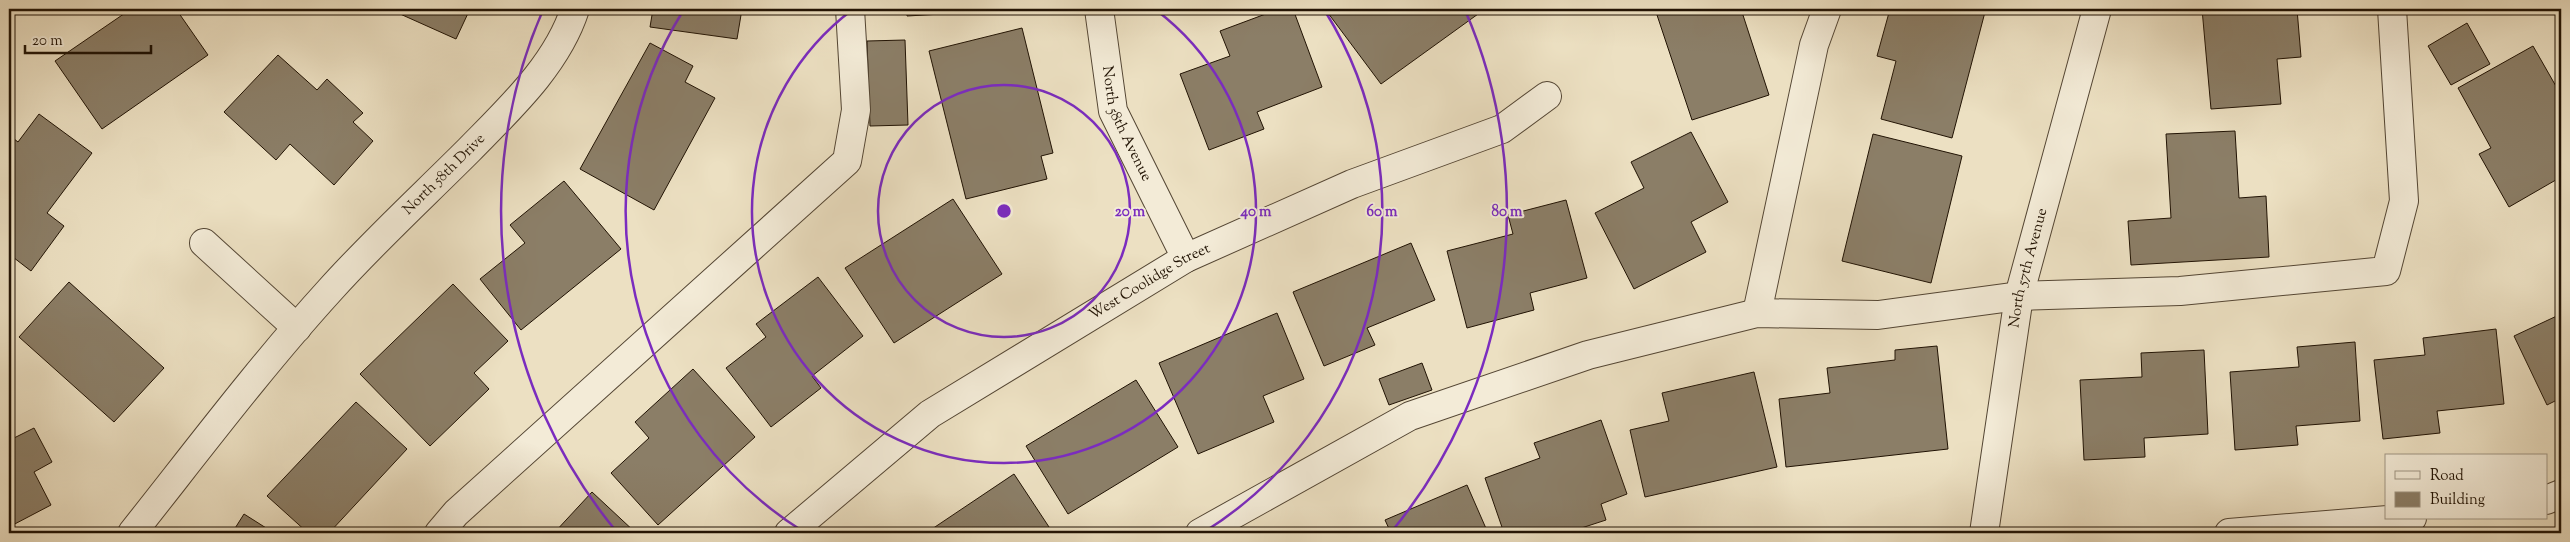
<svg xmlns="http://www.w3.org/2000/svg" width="2570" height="542" font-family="'Sorts Mill Goudy',serif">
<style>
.building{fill:#8b7e67;stroke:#211304}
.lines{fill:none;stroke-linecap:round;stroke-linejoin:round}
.minor-casing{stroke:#544634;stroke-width:30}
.minor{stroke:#f3ebd7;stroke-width:28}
.ring{fill:none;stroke:#7b2cbf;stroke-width:2.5}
.labels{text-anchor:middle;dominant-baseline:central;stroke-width:4;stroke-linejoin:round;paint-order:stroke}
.street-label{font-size:15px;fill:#211304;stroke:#f3ebd7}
.centre{fill:#7b2cbf;stroke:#f3ebd7;stroke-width:2.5}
.ring-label{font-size:15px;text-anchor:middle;font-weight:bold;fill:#7b2cbf;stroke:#f3ebd7;stroke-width:4;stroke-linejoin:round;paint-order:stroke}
</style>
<rect width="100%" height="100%" fill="#ece0c2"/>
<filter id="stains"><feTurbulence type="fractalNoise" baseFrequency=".004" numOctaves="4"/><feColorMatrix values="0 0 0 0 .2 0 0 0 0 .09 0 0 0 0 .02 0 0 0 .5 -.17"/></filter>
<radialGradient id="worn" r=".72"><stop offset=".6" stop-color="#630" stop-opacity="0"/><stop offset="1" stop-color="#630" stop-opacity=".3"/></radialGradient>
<!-- building -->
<path class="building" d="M 131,9 L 176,9 L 208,55 L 102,129 L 55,61 Z
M 389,9 L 470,9 L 456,39 Z
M 653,9 L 742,9 L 737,39 L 650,27 Z
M 907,9 L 1011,9 L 1011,10 L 907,16 Z
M 1279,9 L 1293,9 L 1322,87 L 1257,112 L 1264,129 L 1209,150 L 1180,74 L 1230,56 L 1220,31 Z
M 1325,9 L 1485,9 L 1381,84 Z
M 1655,9 L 1741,9 L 1769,95 L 1692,120 Z
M 1890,9 L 1972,9 L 1985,12 L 1952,138 L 1881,119 L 1896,61 L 1877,56 Z
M 2202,9 L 2297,9 L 2301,57 L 2277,59 L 2281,104 L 2211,109 Z
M 2467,23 L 2490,64 L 2451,85 L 2428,46 Z
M 1022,28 L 1053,153 L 1041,156 L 1047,179 L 966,199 L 929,51 Z
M 905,40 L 908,125 L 870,126 L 867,41 Z
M 650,43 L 693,66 L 685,82 L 715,98 L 654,210 L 580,169 Z
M 2533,46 L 2561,95 L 2561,177 L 2509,207 L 2479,154 L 2491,148 L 2458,88 Z
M 278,55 L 317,90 L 327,79 L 363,113 L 353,122 L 373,141 L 334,185 L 290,144 L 276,160 L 224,112 Z
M 39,114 L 92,153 L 47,213 L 64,226 L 31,271 L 9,254 L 9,135 L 18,142 Z
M 2235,131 L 2239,198 L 2266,196 L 2269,257 L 2131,265 L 2128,221 L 2171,218 L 2166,134 Z
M 1691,132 L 1728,202 L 1691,222 L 1706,252 L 1634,289 L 1595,213 L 1644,188 L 1631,162 Z
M 1873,134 L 1962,156 L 1931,283 L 1842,261 Z
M 564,181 L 621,249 L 521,330 L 480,279 L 525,243 L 510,225 Z
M 953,199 L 1002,274 L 894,343 L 845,268 Z
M 1566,200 L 1587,278 L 1530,293 L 1534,310 L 1467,328 L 1447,251 L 1513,234 L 1508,215 Z
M 1411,243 L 1435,300 L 1367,328 L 1375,345 L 1324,366 L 1293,292 Z
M 818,277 L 863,336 L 812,376 L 821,388 L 771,427 L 726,368 L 766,337 L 756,324 Z
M 69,282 L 164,368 L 114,422 L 19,337 Z
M 453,284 L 508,341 L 474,373 L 489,389 L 430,446 L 360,374 Z
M 1277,313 L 1304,379 L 1263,396 L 1274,422 L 1198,454 L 1159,363 Z
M 2561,314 L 2561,398 L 2547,405 L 2514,336 Z
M 2496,329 L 2504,404 L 2437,411 L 2440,433 L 2383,439 L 2374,360 L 2425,355 L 2423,338 Z
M 2355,342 L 2360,421 L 2296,426 L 2298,445 L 2235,450 L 2230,372 L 2299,367 L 2297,347 Z
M 1937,346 L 1948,449 L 1786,467 L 1779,399 L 1830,393 L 1827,368 L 1895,360 L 1895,350 Z
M 2204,350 L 2208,434 L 2144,438 L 2145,457 L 2084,460 L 2080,380 L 2142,377 L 2141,353 Z
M 1422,363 L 1432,390 L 1389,405 L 1379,379 Z
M 693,369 L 755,437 L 658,525 L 611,473 L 649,438 L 635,422 Z
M 1754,372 L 1777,467 L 1645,497 L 1630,430 L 1669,421 L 1662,393 Z
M 1136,380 L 1178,447 L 1068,514 L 1026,446 Z
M 356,402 L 407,449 L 329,533 L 308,533 L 267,496 Z
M 1601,420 L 1627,494 L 1601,504 L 1606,520 L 1566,533 L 1504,533 L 1485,478 L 1540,458 L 1534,443 Z
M 34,428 L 52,462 L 34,472 L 51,505 L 9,527 L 9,429 L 14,438 Z
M 1014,474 L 1051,530 L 1046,533 L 926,533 Z
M 1467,485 L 1488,533 L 1391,533 L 1385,520 Z
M 592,492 L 636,533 L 554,533 Z
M 244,514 L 274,533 L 232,533 Z"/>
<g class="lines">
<!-- minor casing -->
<g class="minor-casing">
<g id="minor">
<path id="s1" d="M 1099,9 L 1113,111 L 1186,258"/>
<path d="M 204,243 L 297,328"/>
<path d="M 1757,313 L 1814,45 L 1827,9"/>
<path d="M 2546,500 L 2561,494"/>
<path id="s2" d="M 132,533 C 197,451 260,367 330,290 C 374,241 423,196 469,150 C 509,109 557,65 575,9"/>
<path d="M 439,533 L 456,513 L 847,161 L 856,110 L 850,9"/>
<path id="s3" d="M 789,533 L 930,414 L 1186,258 L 1352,184 L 1502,129 L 1547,96"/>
<path d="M 1200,533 L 1410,416 L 1588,355 L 1757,313 L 1878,315 L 2019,296 L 2180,291 L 2386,271 L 2404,201 L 2392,9"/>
<path id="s4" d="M 1984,533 L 2019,296 L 2097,9"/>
<path d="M 2229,533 L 2412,518"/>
</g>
</g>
<!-- minor -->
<use href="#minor" class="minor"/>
</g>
<!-- distance rings -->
<g class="ring">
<circle cx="1004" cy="211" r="126"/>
<path d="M1156 10A252 252 0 1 1 852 10"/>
<path d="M804 532A378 378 0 0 1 683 11M1325 11A378 378 0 0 1 1204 532"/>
<path d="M616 531A503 503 0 0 1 543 10M1465 10A503 503 0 0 1 1392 531"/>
</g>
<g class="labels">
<!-- street labels -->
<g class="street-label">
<text stroke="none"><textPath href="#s1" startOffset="119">North 58th Avenue</textPath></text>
<text stroke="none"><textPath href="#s2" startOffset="476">North 58th Drive</textPath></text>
<text stroke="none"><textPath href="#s4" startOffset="269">North 57th Avenue</textPath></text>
<text stroke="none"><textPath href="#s3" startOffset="441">West Coolidge Street</textPath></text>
</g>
</g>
<circle cx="1004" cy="211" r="8" class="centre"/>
<g class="ring-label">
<text x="1130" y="216">20 m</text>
<text x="1256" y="216">40 m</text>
<text x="1382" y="216">60 m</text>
<text x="1507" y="216">80 m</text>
</g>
<!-- margin -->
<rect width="2570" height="542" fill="none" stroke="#ece0c2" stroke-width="30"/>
<rect x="10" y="10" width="2550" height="522" fill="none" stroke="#211304" stroke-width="2.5"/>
<rect x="15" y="15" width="2540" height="512" fill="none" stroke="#211304"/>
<!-- legend -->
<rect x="2385" y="454" width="162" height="65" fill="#f3ebd7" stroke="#9f9583"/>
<rect x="2395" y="471" width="25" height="8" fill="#f3ebd7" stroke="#9f9583"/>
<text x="2430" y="480" font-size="15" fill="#211304">Road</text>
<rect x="2395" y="492" width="25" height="15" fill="#8b7e67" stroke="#9f9583"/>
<text x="2430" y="504" font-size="15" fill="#211304">Building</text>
<!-- scale -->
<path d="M25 45v8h126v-8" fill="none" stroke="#211304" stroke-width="2.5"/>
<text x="32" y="45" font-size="15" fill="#211304" stroke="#f3ebd7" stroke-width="4" paint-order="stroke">20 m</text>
<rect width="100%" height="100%" filter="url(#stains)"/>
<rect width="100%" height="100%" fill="url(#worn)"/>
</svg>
